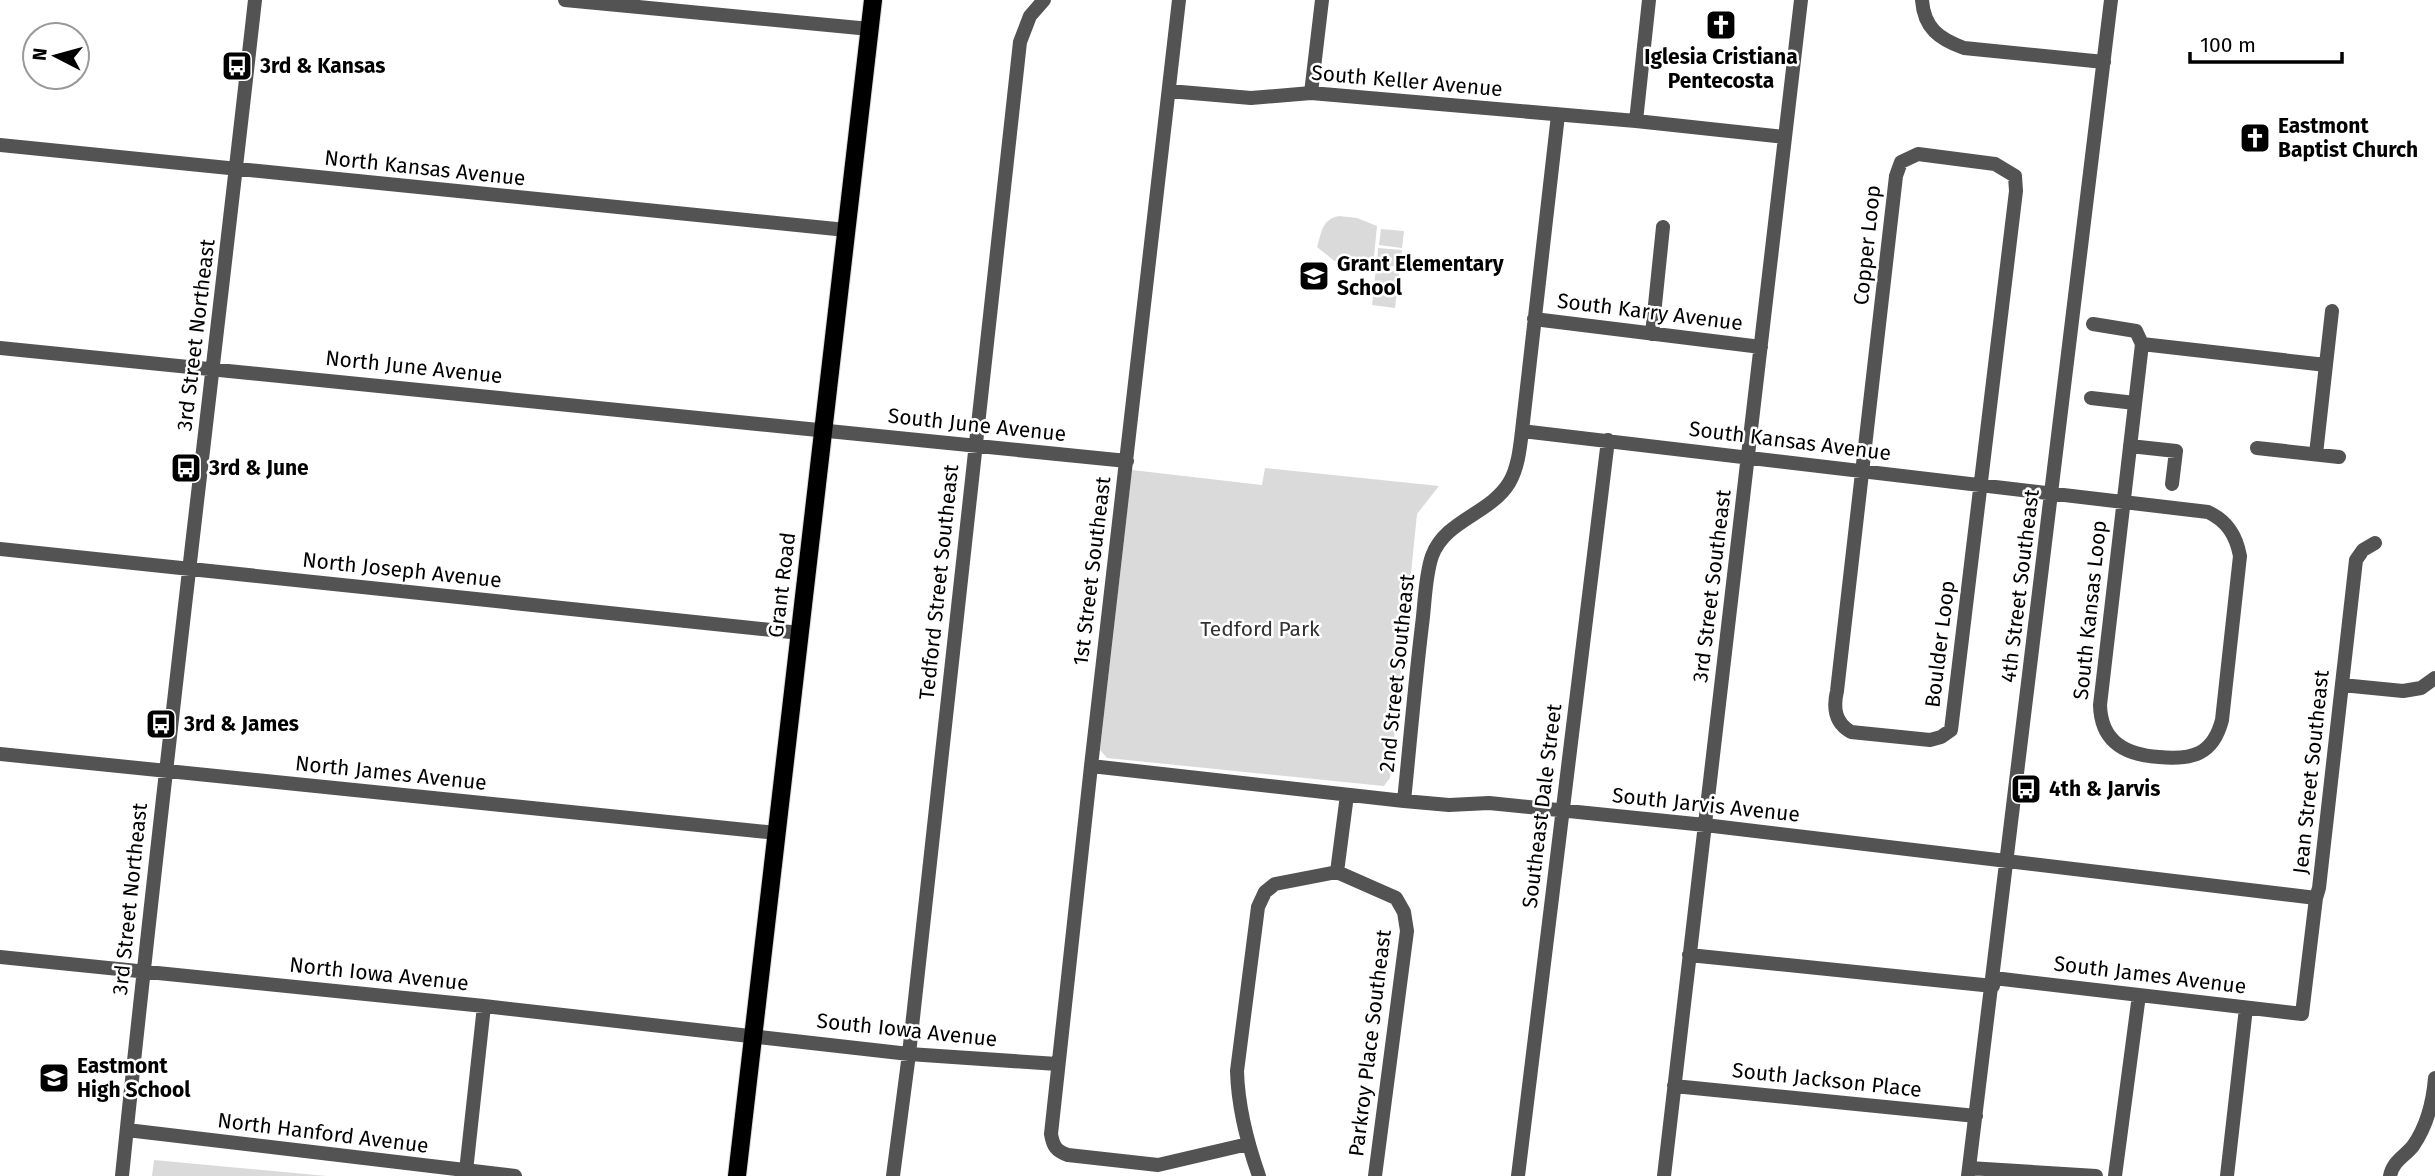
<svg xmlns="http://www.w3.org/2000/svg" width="2435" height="1176" font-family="'Fira Sans',sans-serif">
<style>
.green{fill:#dadada}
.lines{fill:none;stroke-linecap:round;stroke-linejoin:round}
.major-casing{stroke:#dbdbdb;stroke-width:20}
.minor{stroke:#535353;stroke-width:14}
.major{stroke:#000;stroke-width:18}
.labels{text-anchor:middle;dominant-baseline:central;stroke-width:5;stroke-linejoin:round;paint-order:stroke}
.poi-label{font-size:21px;font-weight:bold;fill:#000;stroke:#fff;text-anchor:start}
.street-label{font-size:21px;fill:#000;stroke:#fff}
.park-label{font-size:21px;fill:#313131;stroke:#fff}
</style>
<rect width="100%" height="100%" fill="#fff"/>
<!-- green -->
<path class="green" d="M 1339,216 L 1357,218 L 1377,226 L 1373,267 L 1337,263 L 1317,247 C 1322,232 1321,220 1339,216 Z
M 1381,229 L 1404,231 L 1402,248 L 1379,245 Z
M 1378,248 L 1402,250 L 1400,267 L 1377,265 Z
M 1376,269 L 1399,272 L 1398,289 L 1374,286 Z
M 1374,288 L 1397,291 L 1395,308 L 1372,305 Z
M 1265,468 L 1439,486 L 1417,514 L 1390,778 L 1384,786 L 1107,758 L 1100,750 L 1132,470 L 1262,485 Z
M 154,1160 L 327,1176 L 152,1176 Z"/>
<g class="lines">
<!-- major casing -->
<g class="major-casing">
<path id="major" d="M 737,1176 L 873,0"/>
</g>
<!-- minor -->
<path class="minor" d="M 565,0 L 870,29
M 1179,0 L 1091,766 L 1051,1134 C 1053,1146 1056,1151 1068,1155 L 1158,1165 L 1248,1144
M 1922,0 C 1924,28 1939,39 1964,48 L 2104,62
M 1169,91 L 1251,98 L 1311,93 L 1636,121 L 1785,137
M 1311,93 L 1322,0
M 1636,121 L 1649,0
M 0,145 L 846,230
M 1918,154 L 1995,164 L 2015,176 L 2016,191 L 1951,730 L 1941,737 L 1930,740 L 1851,732 C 1835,723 1833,708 1837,691 L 1896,176 L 1901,162 Z
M 1534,319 L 1761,347
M 2093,324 L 2136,331 L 2142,344
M 1652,334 L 1663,227
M 0,348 L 1127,461
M 2091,398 L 2135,403
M 1522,431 L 2208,512 C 2227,521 2236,535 2240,556 L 2222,720 C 2213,755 2192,760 2159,757 C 2126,755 2101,742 2100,705 L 2142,344 L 2326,365
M 2130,446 L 2176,451 L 2172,484
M 2257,448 L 2339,457
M 2316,454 L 2332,311
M 0,549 L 800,633
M 2342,685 L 2403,691 L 2421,688 L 2435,678
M 0,754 L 777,833
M 1091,766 L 1404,801 L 1449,805 L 1489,803 L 1705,825 L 2316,898
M 1404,801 C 1410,742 1415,683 1422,625 C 1425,603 1425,576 1432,556 C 1445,520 1490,514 1509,483 C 1518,468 1520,448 1522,431 L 1558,115
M 1337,872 L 1396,898 L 1404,912 L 1407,931 L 1375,1176
M 1337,872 L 1347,795
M 1689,955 L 1993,986
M 0,957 L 484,1006 L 909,1054 L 1057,1064
M 1994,978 L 2302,1014 L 2316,898 L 2319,888 L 2356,560 L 2363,550 L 2375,543
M 1674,1086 L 1976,1116
M 127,1130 L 515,1176
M 1969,1168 L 2096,1176
M 466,1171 L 484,1006
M 122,1176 C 162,783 211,392 255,0
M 893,1176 L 909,1054 L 1020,42 L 1030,16 L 1044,0
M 1259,1176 C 1247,1142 1238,1108 1237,1071 L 1258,907 L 1265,892 L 1275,884 L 1337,872
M 1518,1176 L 1608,440
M 1664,1176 L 1801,0
M 1968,1176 L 2111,0
M 2115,1176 L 2139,995
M 2227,1176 L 2246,1008
M 2390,1176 C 2393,1161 2404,1157 2413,1146 C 2427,1126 2433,1102 2435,1078"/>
<!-- major -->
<use href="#major" class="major"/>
</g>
<!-- icons -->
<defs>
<g id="church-square" transform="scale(1.575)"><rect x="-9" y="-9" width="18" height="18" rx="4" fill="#000" stroke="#fff"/><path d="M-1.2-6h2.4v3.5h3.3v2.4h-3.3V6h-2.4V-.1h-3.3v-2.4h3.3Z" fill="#fff"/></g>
<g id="bus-square" transform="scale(1.575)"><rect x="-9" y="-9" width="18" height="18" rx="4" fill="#000" stroke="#fff"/><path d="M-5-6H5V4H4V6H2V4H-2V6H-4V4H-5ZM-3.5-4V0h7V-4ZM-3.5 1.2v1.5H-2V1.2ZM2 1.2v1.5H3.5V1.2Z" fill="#fff"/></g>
<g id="school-square" transform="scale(1.575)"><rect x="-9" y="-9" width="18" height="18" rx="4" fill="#000" stroke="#fff"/><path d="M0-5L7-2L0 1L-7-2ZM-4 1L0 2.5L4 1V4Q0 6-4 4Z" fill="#fff"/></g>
</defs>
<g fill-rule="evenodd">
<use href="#church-square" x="1721" y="25"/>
<use href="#bus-square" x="237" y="66"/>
<use href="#church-square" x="2255" y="138"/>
<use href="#school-square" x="1314" y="276"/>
<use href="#bus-square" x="186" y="468"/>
<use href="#bus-square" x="161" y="724"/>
<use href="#bus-square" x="2026" y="789"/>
<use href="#school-square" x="54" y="1078"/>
</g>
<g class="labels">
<!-- poi labels -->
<g class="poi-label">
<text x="1721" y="57" text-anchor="middle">Iglesia Cristiana<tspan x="1721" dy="24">Pentecosta</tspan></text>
<text x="260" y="66">3rd &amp; Kansas</text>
<text x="2278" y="126">Eastmont<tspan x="2278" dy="24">Baptist Church</tspan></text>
<text x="1337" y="264">Grant Elementary<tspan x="1337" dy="24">School</tspan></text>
<text x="209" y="468">3rd &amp; June</text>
<text x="184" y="724">3rd &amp; James</text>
<text x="2049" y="789">4th &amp; Jarvis</text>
<text x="77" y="1066">Eastmont<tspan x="77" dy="24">High School</tspan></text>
</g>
<!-- street labels -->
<g class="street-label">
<text transform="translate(1407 81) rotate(5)">South Keller Avenue</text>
<text transform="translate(425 168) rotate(6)">North Kansas Avenue</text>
<text transform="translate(1867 245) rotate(-84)">Copper Loop</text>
<text transform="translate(1650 312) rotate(7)">South Karry Avenue</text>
<text transform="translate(196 335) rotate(-83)">3rd Street Northeast</text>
<text transform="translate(414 367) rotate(6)">North June Avenue</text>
<text transform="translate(977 425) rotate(6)">South June Avenue</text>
<text transform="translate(1790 441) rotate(7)">South Kansas Avenue</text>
<text transform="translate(402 570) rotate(6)">North Joseph Avenue</text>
<text transform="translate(1092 571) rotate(-83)">1st Street Southeast</text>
<text transform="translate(939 582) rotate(-84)">Tedford Street Southeast</text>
<text transform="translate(782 585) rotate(-83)">Grant Road</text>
<text transform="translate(1712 586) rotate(-83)">3rd Street Southeast</text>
<text transform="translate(2020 586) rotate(-83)">4th Street Southeast</text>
<text transform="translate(2090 610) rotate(-84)">South Kansas Loop</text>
<text transform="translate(1940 644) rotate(-83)">Boulder Loop</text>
<text transform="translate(1397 673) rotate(-84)">2nd Street Southeast</text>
<text transform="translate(2311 772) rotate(-84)">Jean Street Southeast</text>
<text transform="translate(391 773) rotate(6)">North James Avenue</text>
<text transform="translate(1706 805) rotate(6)">South Jarvis Avenue</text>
<text transform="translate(1542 806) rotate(-83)">Southeast Dale Street</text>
<text transform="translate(130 899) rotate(-84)">3rd Street Northeast</text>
<text transform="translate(379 974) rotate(6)">North Iowa Avenue</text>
<text transform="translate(2150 975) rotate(7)">South James Avenue</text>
<text transform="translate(907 1030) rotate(6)">South Iowa Avenue</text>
<text transform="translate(1370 1043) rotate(-83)">Parkroy Place Southeast</text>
<text transform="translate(1827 1080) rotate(6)">South Jackson Place</text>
<text transform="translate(323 1133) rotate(7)">North Hanford Avenue</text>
</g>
<!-- park labels -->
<g class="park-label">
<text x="1260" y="629">Tedford Park</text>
</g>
</g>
<!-- north arrow -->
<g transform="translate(56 56) rotate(276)"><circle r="33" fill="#ffffff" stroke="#999999" stroke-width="2"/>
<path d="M0-5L12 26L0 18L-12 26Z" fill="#000000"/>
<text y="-10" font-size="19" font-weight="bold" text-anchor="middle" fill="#000000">N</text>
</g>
<!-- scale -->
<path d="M2190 52v10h152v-10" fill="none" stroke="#000000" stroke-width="3.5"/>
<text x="2200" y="52" font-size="21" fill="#000000" stroke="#ffffff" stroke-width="5" paint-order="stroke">100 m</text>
</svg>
